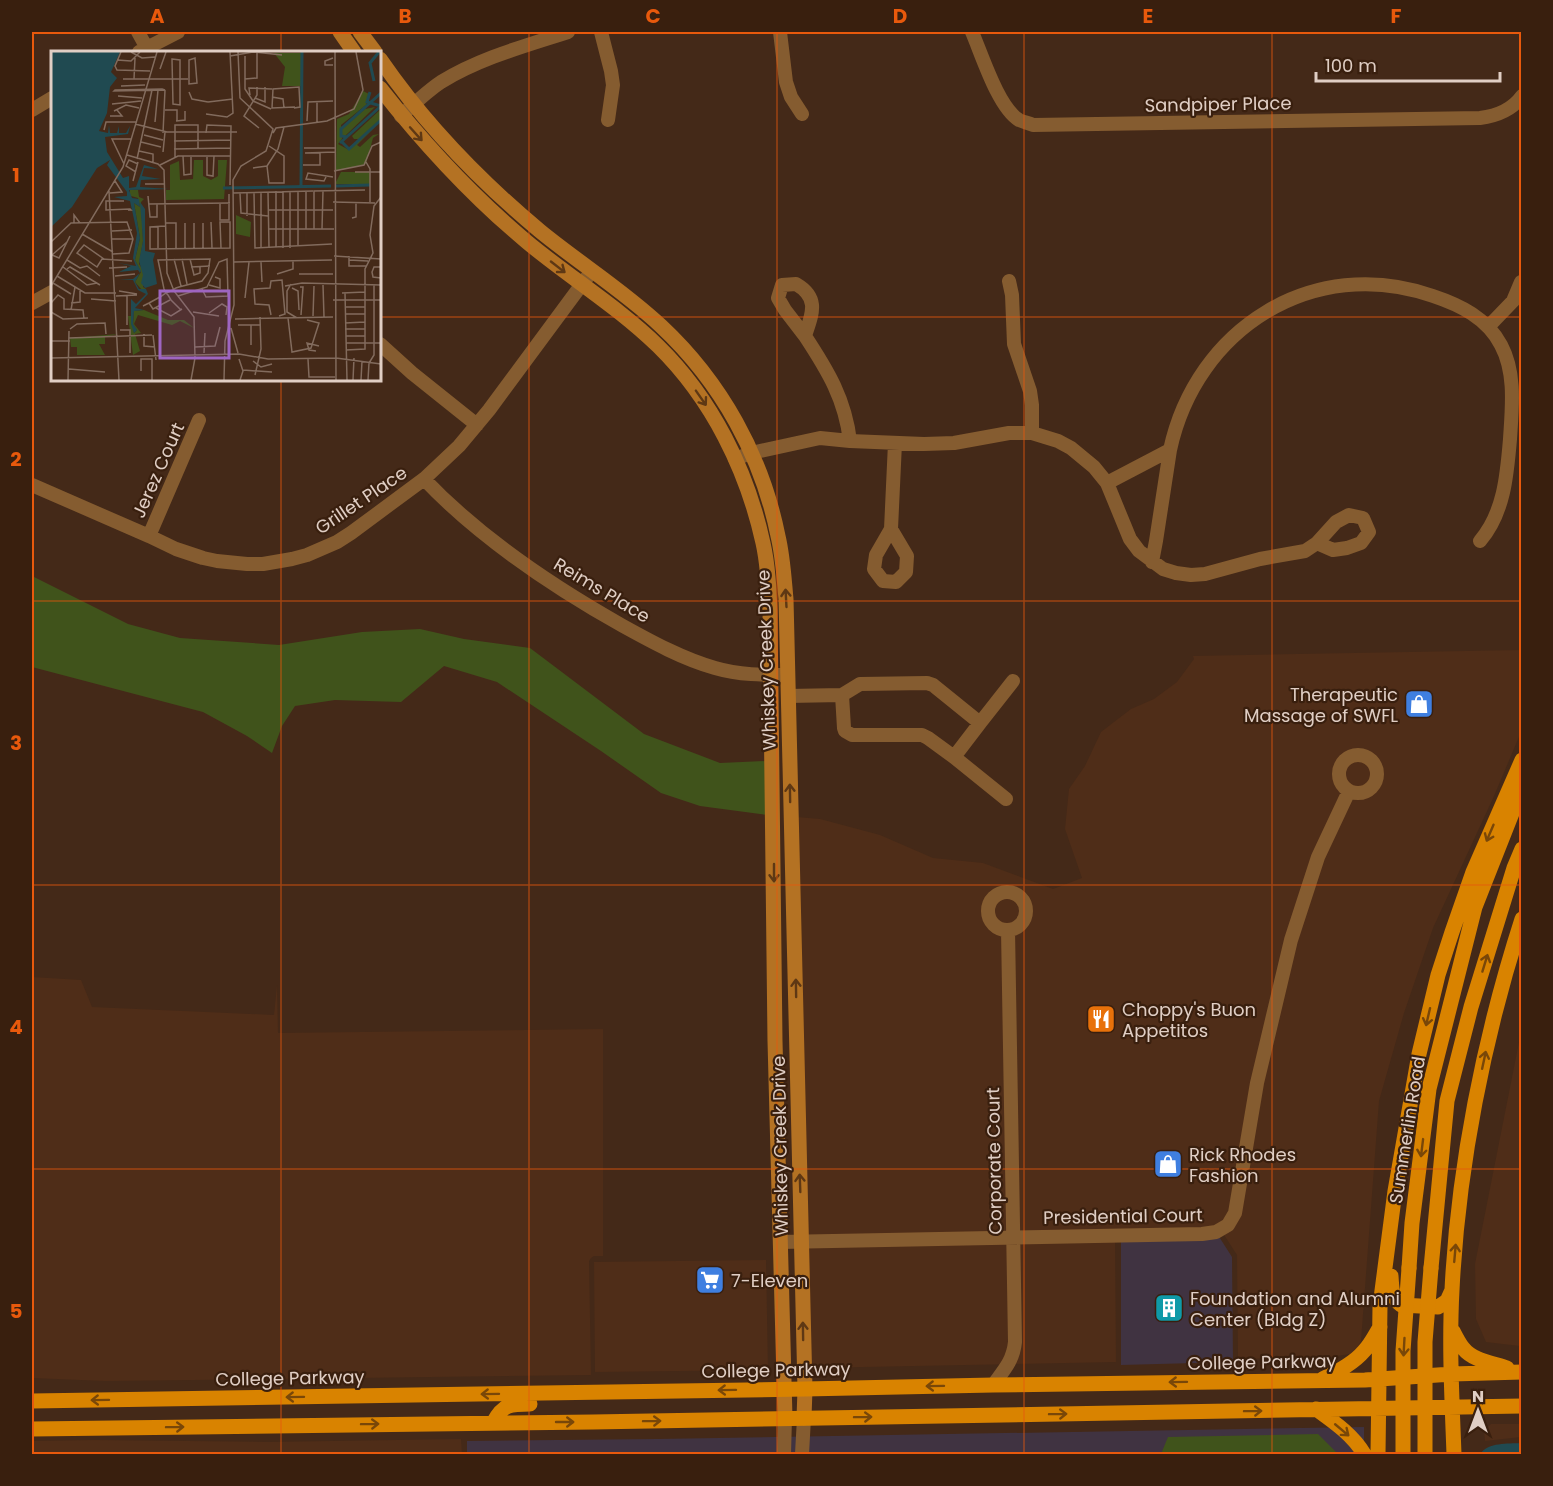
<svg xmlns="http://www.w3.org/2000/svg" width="1553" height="1486" font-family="Poppins,sans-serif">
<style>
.built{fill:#4f2d18}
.education{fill:#403341}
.green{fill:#40531b}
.water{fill:#204a51}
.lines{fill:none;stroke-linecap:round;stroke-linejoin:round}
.street{stroke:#855c30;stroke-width:14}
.secondary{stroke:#b47223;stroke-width:15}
.primary{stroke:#d98300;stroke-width:15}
.primary-bridge{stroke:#d98300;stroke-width:15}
.oneway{stroke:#5e3814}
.oneway2{stroke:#794708}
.grid{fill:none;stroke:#e8590c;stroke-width:1.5;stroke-opacity:0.55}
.labels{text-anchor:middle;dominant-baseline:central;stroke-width:4.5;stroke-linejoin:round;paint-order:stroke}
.street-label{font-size:18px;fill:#e0cec4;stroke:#391f0e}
.poi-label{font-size:18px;fill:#e0cec4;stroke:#391f0e;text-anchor:start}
.inset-river{fill:none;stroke:#204a51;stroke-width:3}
.inset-road{fill:none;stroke:#826b5d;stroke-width:1.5}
.view{fill:#9e65c1;fill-opacity:0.15;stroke:#9e65c1;stroke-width:3}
.inset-edge{fill:none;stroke:#e0cec4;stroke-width:3}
.neatline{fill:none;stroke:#e8590c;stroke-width:2}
.grid-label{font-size:20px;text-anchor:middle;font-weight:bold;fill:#e8590c}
</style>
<rect width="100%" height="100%" fill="#442918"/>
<!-- built -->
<path class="built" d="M 1521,650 L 1521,732 L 1494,796 L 1433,928 L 1404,1013 L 1379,1101 L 1361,1341 L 1357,1348 L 1350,1354 L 1330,1357 L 1238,1359 L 1237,1255 L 1219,1227 L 1115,1235 L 1116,1362 L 811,1368 L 797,817 L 820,819 L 880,835 L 933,858 L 983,863 L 1053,889 L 1082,878 L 1065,829 L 1069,789 L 1085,766 L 1101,732 L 1131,709 L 1154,699 L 1177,682 L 1194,659 L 1193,656 Z
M 32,977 L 81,980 L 92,1007 L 274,1015 L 277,985 L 278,1033 L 603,1029 L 603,1256 L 594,1256 L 591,1258 L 589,1261 L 591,1375 L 106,1381 L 32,1378 Z
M 1521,1032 L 1522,1346 L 1520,1346 L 1486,1342 L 1476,1319 L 1475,1264 Z
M 766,1260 L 768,1370 L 595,1372 L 594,1262 Z
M 1491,1424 L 1521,1424 L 1521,1437 L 1485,1441 L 1484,1431 Z
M 461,1439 L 462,1454 L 32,1454 L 32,1441 L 94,1440 L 268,1442 Z"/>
<!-- education -->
<path class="education" d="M 1216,1232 L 1232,1257 L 1233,1362 L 1121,1365 L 1121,1235 Z
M 1364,1427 L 1364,1454 L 467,1454 L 467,1441 L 657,1439 Z"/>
<!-- green -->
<path class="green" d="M 32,576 L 128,624 L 180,638 L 279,645 L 362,632 L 420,629 L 464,639 L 530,648 L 644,734 L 720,763 L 766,761 L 767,815 L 700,806 L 661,793 L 601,751 L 497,682 L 444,666 L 401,702 L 335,700 L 295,706 L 282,726 L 272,753 L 247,736 L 203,712 L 32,667 Z
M 1318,1434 L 1338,1454 L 1161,1454 L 1168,1437 Z"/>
<!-- water -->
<path class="water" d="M 1521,1443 L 1521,1454 L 1480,1454 C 1489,1442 1507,1444 1521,1443 Z"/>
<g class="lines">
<!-- street -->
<path class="street" d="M 138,32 L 149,52
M 601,32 L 611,71 L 613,85 L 608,120
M 780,32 L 786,82 L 791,97 L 802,114
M 972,32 C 982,55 998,107 1019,120 C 1023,122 1029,123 1033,125 L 1480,118 C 1496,116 1512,110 1522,96
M 139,52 L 178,32
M 32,110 L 52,98
M 401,116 C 414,104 426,92 441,82 C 480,58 525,46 568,32
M 1009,281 L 1012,295 L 1014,344 L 1030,391 L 1032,405 L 1032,433
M 796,284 C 820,298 812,314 805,336 L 785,310 L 778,298 L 782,285 Z
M 32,303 L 52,292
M 1488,327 L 1513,301 L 1521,282
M 805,336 C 828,371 845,399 850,441
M 380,344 L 412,373 L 477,425
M 735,459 L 751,453 L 820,438 L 850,441 L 924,444 L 954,443 L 1009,433 L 1032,433 L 1058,441 L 1071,448 L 1094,467 L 1107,483 L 1130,539 L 1139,551 L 1163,569 L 1176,573 L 1191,575 L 1205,574 L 1260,559 L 1305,551 L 1317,543
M 424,479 C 481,539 552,586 623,626 C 652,642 683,659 715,668 C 739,675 763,675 788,675
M 1107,483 L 1170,450 C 1196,329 1313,254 1433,296 C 1460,305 1487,318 1501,345 C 1516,373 1512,407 1510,439 C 1507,475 1504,513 1480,541
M 32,485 L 149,536 L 176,549 L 203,558 L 217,561 L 247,564 L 263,564 L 292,559 L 307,555 L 337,542 L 351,533 L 424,479 L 459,446 L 489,410 L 588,276
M 1349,515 L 1363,518 L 1369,532 L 1361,543 L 1347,548 L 1333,550 L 1317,543 L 1336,522 Z
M 891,529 L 907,556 L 906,572 L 896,582 L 883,581 L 874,569 L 876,555 Z
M 891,529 L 895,443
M 149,536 L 199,420
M 1152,562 L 1156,541 L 1170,450
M 842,695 L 844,728 L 845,731 L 852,735 L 922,735 L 928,738 L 954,757
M 788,696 L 842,695 L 860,684 L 927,683 L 933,685 L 980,723 L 1013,681
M 980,723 L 954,757 L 1006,799
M1339 774a19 19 0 1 1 38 0a19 19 0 1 1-38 0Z
M988 911a19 19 0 1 1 38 0a19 19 0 1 1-38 0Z
M 780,1242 L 1202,1234 L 1216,1232 L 1228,1225 L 1235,1213 L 1257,1083 L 1291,940 L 1318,857 L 1349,791
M 993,1385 C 1004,1370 1013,1361 1015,1342 L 1008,930
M 784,1454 L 785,1418
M 802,1454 L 804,1418"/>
<!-- secondary -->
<path class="secondary" d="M 340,32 L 354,52
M 360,32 L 375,52
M 380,59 C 424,123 480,181 540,231 C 579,263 624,291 661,326 C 721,382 762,456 778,536 C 783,557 784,578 786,599 L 805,1389 L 804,1418
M 380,88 C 424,144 472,196 527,242 C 569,277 618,307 658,346 C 712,399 747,470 763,543 C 768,565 769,588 770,611 L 775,1041 L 785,1418"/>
<!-- primary -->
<path class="primary" d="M 1409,1268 L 1412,1223 L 1429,1089 L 1475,907 L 1522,788
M 1431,1268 L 1447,1101 L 1471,1007 L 1514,868 L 1522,849
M 1391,1276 C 1392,1288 1391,1297 1401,1305 L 1438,1307 L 1447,1301 L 1452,1290
M 1453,1331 C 1456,1337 1459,1343 1463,1348 C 1473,1361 1493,1363 1507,1368
M 1321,1380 C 1336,1372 1353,1364 1364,1351 C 1371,1344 1375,1335 1380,1327
M 32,1401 L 805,1389 L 993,1385 L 1365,1380 L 1452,1374 L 1522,1372
M 1316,1409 C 1334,1422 1353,1435 1364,1454
M 493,1423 C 503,1404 510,1404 530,1404
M 32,1429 L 593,1422 L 1522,1406
M 1378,1454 L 1380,1306 L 1395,1191 L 1419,1054 L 1438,975 L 1452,932 L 1473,872 L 1522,760
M 1454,1454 C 1452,1400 1449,1345 1452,1290 C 1458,1167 1484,1037 1522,919"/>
<!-- primary-bridge -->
<path class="primary-bridge" d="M 1403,1454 L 1403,1351 L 1409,1268
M 1425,1454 L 1425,1342 L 1431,1268"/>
</g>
<!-- one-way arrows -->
<defs><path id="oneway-shaft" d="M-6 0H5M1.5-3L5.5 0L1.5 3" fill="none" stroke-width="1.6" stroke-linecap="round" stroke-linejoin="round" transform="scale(1.5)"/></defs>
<g class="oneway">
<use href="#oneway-shaft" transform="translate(416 134) rotate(48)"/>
<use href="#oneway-shaft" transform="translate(558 267) rotate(38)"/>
<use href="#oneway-shaft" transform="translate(701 398) rotate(55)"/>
<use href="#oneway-shaft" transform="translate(786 598) rotate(-93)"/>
<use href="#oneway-shaft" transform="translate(790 793) rotate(-91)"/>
<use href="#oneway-shaft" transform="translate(774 873) rotate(90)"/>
<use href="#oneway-shaft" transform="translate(796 988) rotate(-91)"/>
<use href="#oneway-shaft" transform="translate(800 1183) rotate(-92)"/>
<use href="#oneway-shaft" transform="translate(803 1331) rotate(-91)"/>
</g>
<g class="oneway2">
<use href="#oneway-shaft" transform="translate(1490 833) rotate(113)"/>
<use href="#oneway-shaft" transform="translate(1485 963) rotate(-73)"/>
<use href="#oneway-shaft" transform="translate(1428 1017) rotate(103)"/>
<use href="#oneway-shaft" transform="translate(1484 1060) rotate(-78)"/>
<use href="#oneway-shaft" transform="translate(1422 1148) rotate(97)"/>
<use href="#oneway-shaft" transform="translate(1455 1253) rotate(-85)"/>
<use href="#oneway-shaft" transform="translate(1404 1347) rotate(93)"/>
<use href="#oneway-shaft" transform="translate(1178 1382) rotate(179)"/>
<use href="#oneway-shaft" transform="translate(935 1386) rotate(179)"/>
<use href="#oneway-shaft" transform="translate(727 1390) rotate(179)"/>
<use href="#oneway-shaft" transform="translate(490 1394) rotate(179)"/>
<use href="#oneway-shaft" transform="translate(295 1397) rotate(179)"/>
<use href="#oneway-shaft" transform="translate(100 1400) rotate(179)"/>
<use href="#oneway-shaft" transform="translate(1253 1411) rotate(-1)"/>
<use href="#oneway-shaft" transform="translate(1058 1414) rotate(-1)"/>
<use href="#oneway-shaft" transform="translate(863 1417) rotate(-1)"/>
<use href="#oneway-shaft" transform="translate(652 1421) rotate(-1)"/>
<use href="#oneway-shaft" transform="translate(565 1422)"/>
<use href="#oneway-shaft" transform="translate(370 1424) rotate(-1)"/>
<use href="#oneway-shaft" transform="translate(175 1427) rotate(-1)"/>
<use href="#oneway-shaft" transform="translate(1342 1430) rotate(40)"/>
</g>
<!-- grid -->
<path class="grid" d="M 281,32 L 281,52M 529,32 L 529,1454M 777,32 L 777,1454M 1024,32 L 1024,1454M 1272,32 L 1272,1454M 32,317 L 52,317M 380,317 L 1522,317M 281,380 L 281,1454M 32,601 L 1522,601M 32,885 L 1522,885M 32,1169 L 1522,1169"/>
<!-- icons -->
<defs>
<g id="shop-square" transform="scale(1.5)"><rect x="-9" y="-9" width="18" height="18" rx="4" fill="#3f7fe0" stroke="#391f0e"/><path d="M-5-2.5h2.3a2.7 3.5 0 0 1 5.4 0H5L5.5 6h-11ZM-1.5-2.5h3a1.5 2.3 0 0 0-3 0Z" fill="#fff"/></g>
<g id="restaurant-square" transform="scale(1.5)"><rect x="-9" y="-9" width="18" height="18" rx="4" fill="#e8710a" stroke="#391f0e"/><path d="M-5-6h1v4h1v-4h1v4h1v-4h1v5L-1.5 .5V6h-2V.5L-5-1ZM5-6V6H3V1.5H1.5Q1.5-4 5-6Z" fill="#fff"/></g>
<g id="supermarket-square" transform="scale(1.5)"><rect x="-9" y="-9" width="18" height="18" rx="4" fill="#3f7fe0" stroke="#391f0e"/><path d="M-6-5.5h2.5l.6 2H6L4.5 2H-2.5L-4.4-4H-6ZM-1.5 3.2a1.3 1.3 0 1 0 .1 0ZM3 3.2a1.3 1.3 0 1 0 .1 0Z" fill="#fff"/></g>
<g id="building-square" transform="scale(1.5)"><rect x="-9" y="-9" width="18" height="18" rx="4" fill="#0f9aa8" stroke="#391f0e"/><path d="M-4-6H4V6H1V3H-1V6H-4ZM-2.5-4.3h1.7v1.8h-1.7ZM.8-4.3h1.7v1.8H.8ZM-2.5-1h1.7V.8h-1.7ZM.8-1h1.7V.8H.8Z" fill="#fff"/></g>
</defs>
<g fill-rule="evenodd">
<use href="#shop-square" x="1419" y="704"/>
<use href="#restaurant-square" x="1101" y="1019"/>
<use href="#shop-square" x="1168" y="1164"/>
<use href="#supermarket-square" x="710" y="1280"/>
<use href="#building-square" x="1169" y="1308"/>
</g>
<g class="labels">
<!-- street labels -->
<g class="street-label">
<text transform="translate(1218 104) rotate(-1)">Sandpiper Place</text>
<text transform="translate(158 470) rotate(-66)">Jerez Court</text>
<text transform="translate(361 500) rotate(-34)">Grillet Place</text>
<text transform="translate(602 590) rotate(31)">Reims Place</text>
<text transform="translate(766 660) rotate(-92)">Whiskey Creek Drive</text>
<text transform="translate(1407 1130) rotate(-81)">Summerlin Road</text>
<text transform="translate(780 1146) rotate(-91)">Whiskey Creek Drive</text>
<text transform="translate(994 1161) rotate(-91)">Corporate Court</text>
<text transform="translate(1123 1216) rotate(-1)">Presidential Court</text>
<text transform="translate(1262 1362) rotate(-1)">College Parkway</text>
<text transform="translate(776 1370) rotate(-1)">College Parkway</text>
<text transform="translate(290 1378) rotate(-1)">College Parkway</text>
</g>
<!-- poi labels -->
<g class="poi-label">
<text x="1398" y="694" text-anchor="end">Therapeutic<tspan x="1398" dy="21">Massage of SWFL</tspan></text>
<text x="1122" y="1009">Choppy's Buon<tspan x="1122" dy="21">Appetitos</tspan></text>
<text x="1189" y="1154">Rick Rhodes<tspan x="1189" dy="21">Fashion</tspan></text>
<text x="731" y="1280">7-Eleven</text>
<text x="1190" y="1298">Foundation and Alumni<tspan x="1190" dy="21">Center (Bldg Z)</tspan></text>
</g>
</g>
<!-- overview -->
<g transform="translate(51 51)">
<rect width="330" height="330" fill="#442918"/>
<path d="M 223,2 L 250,2 L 250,35 L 231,35 L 234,16 ZM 312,40 L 318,43 L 315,54 L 290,74 L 291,88 L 287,93 L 298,99 L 326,74 L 306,94 L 309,96 L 322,84 L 328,83 L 322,87 L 315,113 L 285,120 L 286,68 L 298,63 ZM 324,56 L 294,85 L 291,85 L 291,78 L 314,58 ZM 330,58 L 330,68 L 308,88 L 303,88 L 301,85 ZM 143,109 L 152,109 L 152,125 L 160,129 L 167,125 L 167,109 L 176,109 L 173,148 L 115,149 L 115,139 L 119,139 L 119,114 L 128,110 L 129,129 L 142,128 ZM 290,121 L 319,121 L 319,133 L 284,133 ZM 79,139 L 87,139 L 88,146 L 93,148 L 90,151 L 92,190 L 88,213 L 92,219 L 92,236 L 95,238 L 91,239 L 84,231 L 90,221 L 84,209 L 89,187 L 83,152 L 89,156 L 87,147 L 80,145 L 79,149 ZM 185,164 L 200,171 L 199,186 L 185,183 ZM 93,259 L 117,269 L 133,269 L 143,277 L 129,270 L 121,274 L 87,264 L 83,273 L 90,282 L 84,283 L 89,300 L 82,304 L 77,265 L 80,265 L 83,282 L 86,279 L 82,274 L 83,260 ZM 67,283 L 54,286 L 54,293 L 48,293 L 54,304 L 26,304 L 26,296 L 20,296 L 19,287 Z" fill="#40531b"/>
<path d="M 0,1 L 69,1 L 60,21 L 66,27 L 59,36 L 56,62 L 48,80 L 57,82 L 58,74 L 59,82 L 66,82 L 68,75 L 68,82 L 75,82 L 79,75 L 77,83 L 54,86 L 56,101 L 72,127 L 78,125 L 78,137 L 85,136 L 93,114 L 107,118 L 93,117 L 91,125 L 110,128 L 90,129 L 89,136 L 118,138 L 78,139 L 81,147 L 88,148 L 89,156 L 83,152 L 89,187 L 84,209 L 90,220 L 84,231 L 88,238 L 95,238 L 97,243 L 84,257 L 93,259 L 83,260 L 82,273 L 86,279 L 83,282 L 80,273 L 80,248 L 85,253 L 95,243 L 87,239 L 82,229 L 68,229 L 82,228 L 89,222 L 87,219 L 68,221 L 80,215 L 67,212 L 85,215 L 82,207 L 86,182 L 79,150 L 63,146 L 76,145 L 76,141 L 56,114 L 59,109 L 46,117 L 21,156 L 0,176 ZM 89,151 L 94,158 L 94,200 L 104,202 L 102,209 L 106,233 L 94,237 L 90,232 L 92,224 L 88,210 L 92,190 Z" fill="#204a51"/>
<path class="inset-river" d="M 323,30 L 319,12 L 328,1M 319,41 L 316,51 L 330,55M 296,86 L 290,85 L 290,78 L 330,42M 291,91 L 298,98 L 330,69M 289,92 L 330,55M 250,135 L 251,1M 285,135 L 319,134M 172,137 L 280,135"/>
<path class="inset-road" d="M 70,1 L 64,15 L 66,19 L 99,20M 80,1 L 91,7 L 104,6M 284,1 L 285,329M 179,5 L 202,1 L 231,4M 194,5 L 194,38 L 202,50M 144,7 L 146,32 L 138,33 L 138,9 ZM 121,8 L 129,9 L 129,54 L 122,53 ZM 66,9 L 80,10 L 89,1M 282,14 L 274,14 L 274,10 L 282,7M 109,18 L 115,1M 72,28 L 137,28M 83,28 L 84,7M 194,28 L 206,27 L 206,2M 70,35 L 94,34M 206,36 L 206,44 L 193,65 L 208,77M 111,38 L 114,39 L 63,40 L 64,39 ZM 138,41 L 141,48 L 157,51M 199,44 L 198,37 L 221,38M 67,45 L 91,47M 221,46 L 232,48 L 233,57M 204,47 L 214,51 L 214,36M 202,50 L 220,58M 266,50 L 266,71M 157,51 L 182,48M 61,53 L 90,50M 243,57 L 249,56 L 248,36 L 222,38 L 221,57 L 244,56M 114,59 L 126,59 L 126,70M 63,60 L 75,54 L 88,57M 155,63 L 176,66 L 182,62 L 179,1M 59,65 L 71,65 L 66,59M 125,70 L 134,69 L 134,60M 256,70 L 257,51 L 282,50M 104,71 L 107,39M 84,73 L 116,81 L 186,81M 53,79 L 55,71 L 85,71M 112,82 L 114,39M 155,82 L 156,74 L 180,75 L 179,134M 222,82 L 225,77 L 276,70 L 303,58 L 312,39 L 305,1M 93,84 L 112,89M 123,90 L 180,89M 90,91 L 110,96M 253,97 L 284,97M 123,98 L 180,97M 88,100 L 102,103 L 102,111M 112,101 L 114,81M 254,102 L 284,101M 76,104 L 107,113 L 113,119 L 116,222 L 123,240 L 143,266 L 144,307 L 140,329M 132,105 L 133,124 L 140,123 L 140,106M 124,106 L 124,74 L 147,74 L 147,98M 156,106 L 156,124 L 162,125 L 163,105M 86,108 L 101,39M 315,111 L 319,118 L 319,151M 73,113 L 61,88 L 80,88M 109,114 L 127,105 L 180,105M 252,114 L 269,114 L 269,102M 216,115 L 218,132 L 233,132 L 233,105 L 218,95M 202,117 L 216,115 L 227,98 L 233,76M 283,120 L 313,114 L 321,95 L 330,91M 85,121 L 75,115 L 78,109 L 87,113M 304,121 L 330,121M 275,126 L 273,130 L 255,128 L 257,122 L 282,126M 82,130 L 87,111M 94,133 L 114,133M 58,140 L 68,329M 210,141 L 210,197M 217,141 L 218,197M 59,142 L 71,141 L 64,130M 182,142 L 262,140M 189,142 L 190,162 L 217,165M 196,142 L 196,165M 203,142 L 204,197 L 281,193M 97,145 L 99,166 L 106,166 L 106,153M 73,150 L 55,150 L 55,159 L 79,158 L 80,159 L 77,159M 282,151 L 324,152M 169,152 L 169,169 L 178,169 L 178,143M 98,153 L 179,152M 217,159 L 282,159M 301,167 L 305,166 L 305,151M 160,171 L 161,197M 23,172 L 23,164 L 29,172M 115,172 L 125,172 L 125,197M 134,172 L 134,197M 143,172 L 143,197M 152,172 L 152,197M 107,175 L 107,197M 114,175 L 99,176 L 99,198 L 179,197 L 179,171 L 169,171 L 170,197M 218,178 L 283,178M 255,178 L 255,140M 263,178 L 263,140 L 314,139M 271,178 L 272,140M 61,180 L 81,179M 31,183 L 62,201M 61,188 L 82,188M 0,191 L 20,172 L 76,171 L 82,188 L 78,202 L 62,203M 16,191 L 1,204 L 8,207 L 19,185M 247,194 L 247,140M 225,197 L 225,140M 232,197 L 232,140M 239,197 L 239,140M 283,205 L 330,208M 298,205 L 298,215 L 315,215M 53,208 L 33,194 L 26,202 L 46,216 L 51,208 L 81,210M 123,208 L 130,235M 131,208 L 136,233M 139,208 L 143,224 L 149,222 L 149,215M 16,209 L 29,217 L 36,215 L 49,225M 298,209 L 317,210M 183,211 L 281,209M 210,211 L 211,231M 12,216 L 36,234 L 46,232M 140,216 L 159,215M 330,216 L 323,216 L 321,221 L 322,226 L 330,227M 58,217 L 76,216M 16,218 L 19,216 L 49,234M 226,223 L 242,218 L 242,210M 248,223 L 282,223M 6,225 L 34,242 L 65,242M 64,225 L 84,223M 2,232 L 20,243M 240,233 L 236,240 L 236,261 L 246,267M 158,234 L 169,237 L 169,228 L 164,226M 272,234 L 273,266M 0,235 L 72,116 L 106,1M 234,235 L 251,232 L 330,234M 249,236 L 252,236 L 250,264M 241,237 L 247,240 L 248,259M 68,240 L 86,243M 291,242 L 314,241M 294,242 L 296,329M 76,244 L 76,274M 65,245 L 86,244M 127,245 L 156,236 L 168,211 L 176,208 L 177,245 L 155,246 L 151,238M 194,247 L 198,211M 40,248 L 65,250M 282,249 L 330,249M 0,252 L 7,244 L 13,248 L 13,258 L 32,259 L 33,268M 20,252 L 29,251 L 29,240M 98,252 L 102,258 L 119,249M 92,255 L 98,252 L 109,246 L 115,242 L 122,239 L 123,238 L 125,237 L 128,236 L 151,230 L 157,222 L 159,208 L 107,209 L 113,238 L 115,242 L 117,244 L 120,249 L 130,259M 294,256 L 314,256M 105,257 L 120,265 L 131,258M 20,259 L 24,236M 0,261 L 12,268 L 37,267M 142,261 L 168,265M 158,262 L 171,253 L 176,256 L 175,264M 294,263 L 314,263M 220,264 L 218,254 L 204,253 L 203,238 L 219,237 L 220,230 L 231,229 L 234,263 L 228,265M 262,265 L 263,235M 237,267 L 241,301 L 260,297 L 268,272 L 256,269M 184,268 L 282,266M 294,272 L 314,271M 187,274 L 209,274M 200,274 L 200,294M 180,277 L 187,302M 19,278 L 26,273 L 54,272 L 55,283M 294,278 L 314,278M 69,279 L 79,279 L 79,302M 93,283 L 93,295 L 104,296M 102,284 L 105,309M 295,285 L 314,285M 18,287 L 101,284M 0,290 L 19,290M 295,292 L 330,292M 144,296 L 164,295 L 169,276M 295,299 L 314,298 L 314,218 L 322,202 L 319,184 L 323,155 L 330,146M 265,300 L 258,299 L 256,292 L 268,295M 153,302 L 154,282M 0,307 L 188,303 L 217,308 L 285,307M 285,307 L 330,313M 188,308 L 192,320 L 189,329M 257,308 L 258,326 L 284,326M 202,310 L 210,316 L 221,313M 18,318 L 54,321M 192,319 L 221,321M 90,320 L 90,308 L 101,308 L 101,329M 204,324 L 210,298 L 209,266M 17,329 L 18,280M 173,329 L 174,290 L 183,254 L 182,129 L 190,115 L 215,100 L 222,78 L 189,47 L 187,1M 302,329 L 303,307M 310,329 L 311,310M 317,329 L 318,312 L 323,304 L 323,234"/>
<path class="view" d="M 109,240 L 178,240 L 178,307 L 109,307 Z"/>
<rect width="330" height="330" class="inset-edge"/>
</g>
<!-- border -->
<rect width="1553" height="1486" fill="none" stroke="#391f0e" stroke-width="66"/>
<!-- north arrow -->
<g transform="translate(1478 1411)" stroke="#391f0e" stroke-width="4.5" paint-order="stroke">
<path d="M0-4.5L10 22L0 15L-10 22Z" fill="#e0cec4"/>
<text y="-9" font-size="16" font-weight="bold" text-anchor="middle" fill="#e0cec4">N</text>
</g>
<!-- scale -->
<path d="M1316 72v9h184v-9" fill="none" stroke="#e0cec4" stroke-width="3"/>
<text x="1325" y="72" font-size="18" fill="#e0cec4" stroke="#391f0e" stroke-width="4.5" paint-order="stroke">100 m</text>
<rect x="33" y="33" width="1487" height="1420" class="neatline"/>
<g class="grid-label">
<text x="157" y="23">A</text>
<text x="405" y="23">B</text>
<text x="653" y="23">C</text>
<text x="900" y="23">D</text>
<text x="1148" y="23">E</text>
<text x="1396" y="23">F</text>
<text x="16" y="182">1</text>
<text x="16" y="466">2</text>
<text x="16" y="750">3</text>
<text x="16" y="1034">4</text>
<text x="16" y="1318">5</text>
</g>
</svg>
